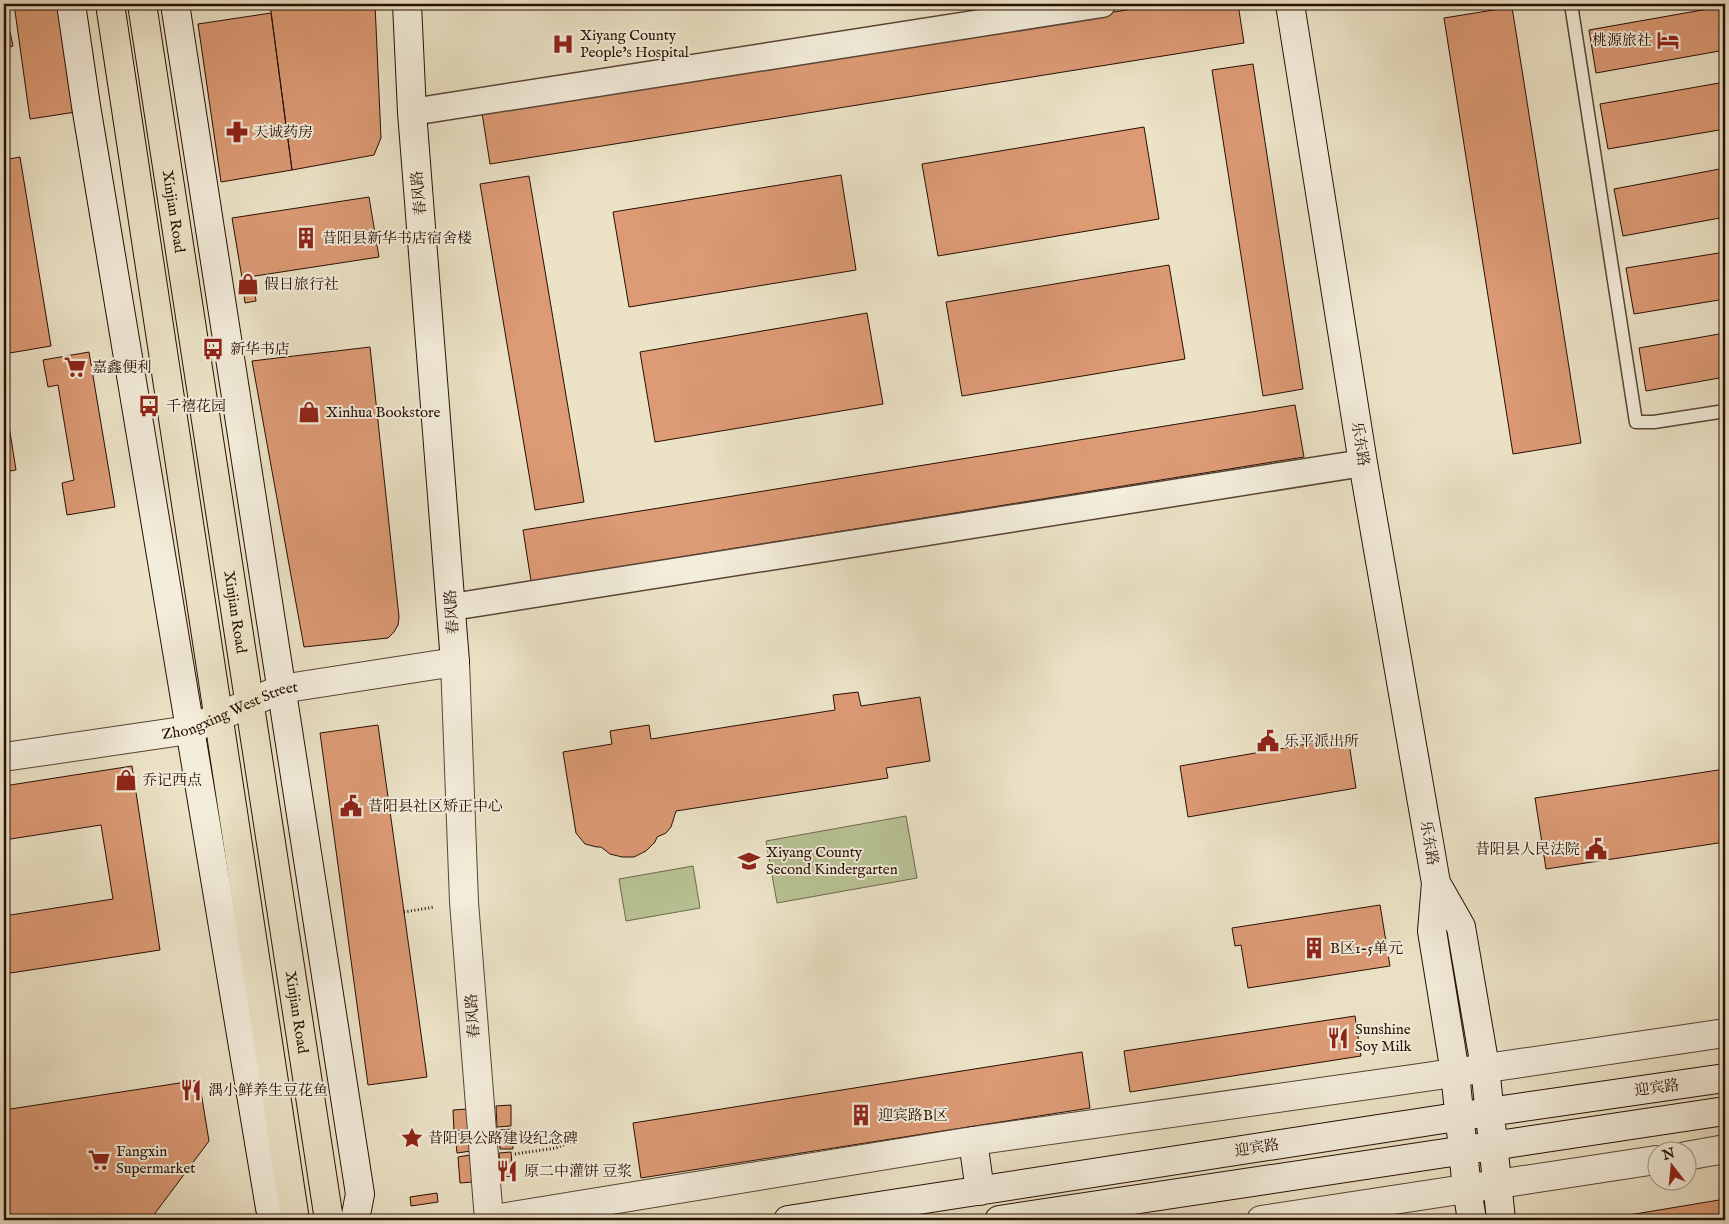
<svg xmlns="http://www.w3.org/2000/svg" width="1729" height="1224" font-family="'IM FELL English','Noto Serif SC',serif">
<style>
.green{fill:#b8c395;stroke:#70694c}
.building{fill:#dc9a75;stroke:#270f03}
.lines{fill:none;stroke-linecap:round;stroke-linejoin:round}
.service-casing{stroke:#584434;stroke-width:15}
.minor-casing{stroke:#584434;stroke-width:29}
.tertiary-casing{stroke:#584434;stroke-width:30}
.secondary-casing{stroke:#270f03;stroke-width:30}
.primary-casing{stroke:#270f03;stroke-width:30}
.path{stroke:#270f03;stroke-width:3;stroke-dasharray:1 2.5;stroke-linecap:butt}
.service{stroke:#f3eddb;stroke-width:12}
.minor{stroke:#f3eddb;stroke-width:26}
.tertiary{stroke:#f3eddb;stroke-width:28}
.secondary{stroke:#f3eddb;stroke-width:28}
.primary{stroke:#ece3c7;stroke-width:28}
.labels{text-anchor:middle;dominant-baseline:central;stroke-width:4;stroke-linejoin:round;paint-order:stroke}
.poi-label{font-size:15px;fill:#270f03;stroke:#f3eddb;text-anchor:start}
.street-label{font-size:15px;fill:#270f03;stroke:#f3eddb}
</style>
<rect width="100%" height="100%" fill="#ece3c7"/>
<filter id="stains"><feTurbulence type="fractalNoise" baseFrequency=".004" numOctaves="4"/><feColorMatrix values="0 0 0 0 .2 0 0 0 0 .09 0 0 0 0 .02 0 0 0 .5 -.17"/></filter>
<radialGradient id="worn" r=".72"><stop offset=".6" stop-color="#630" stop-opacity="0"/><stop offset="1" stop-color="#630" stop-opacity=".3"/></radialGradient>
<!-- green -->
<path class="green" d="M 906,816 L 917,878 L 777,903 L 766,841 Z
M 693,866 L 700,908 L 626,921 L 619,879 Z"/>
<!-- building -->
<path class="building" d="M 4,4 L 13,46 L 4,48 Z
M 14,4 L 59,4 L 76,112 L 30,119 Z
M 270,4 L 375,4 L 381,138 L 374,155 L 292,170 Z
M 1164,4 L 1238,4 L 1244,43 L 490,164 L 482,113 Z
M 1725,6 L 1725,50 L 1596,73 L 1589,30 Z
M 1512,7 L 1581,443 L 1513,454 L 1444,18 Z
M 271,13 L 292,170 L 221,182 L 198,24 Z
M 1253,64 L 1303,389 L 1263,396 L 1212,70 Z
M 1725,82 L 1725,129 L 1608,149 L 1600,104 Z
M 1144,127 L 1159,219 L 938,256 L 922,164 Z
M 20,157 L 51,346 L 4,354 L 4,160 Z
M 1725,168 L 1725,217 L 1623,236 L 1614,189 Z
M 841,175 L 856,270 L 629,307 L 613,212 Z
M 529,176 L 584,502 L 535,510 L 480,184 Z
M 369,197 L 379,257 L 242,278 L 232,218 Z
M 1725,252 L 1725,299 L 1634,314 L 1626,268 Z
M 1169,265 L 1185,359 L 962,396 L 946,302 Z
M 253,277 L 256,301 L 245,303 L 242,278 Z
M 867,313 L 883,404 L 655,442 L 640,352 Z
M 1725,333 L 1725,377 L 1646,391 L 1639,348 Z
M 370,347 L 399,617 L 398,625 L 394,632 L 388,638 L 304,647 L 252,361 Z
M 89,352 L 115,507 L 67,515 L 62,483 L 74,480 L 70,457 L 58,385 L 48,387 L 43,360 Z
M 1295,405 L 1304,457 L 531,581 L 523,530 Z
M 4,407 L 6,407 L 16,470 L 4,472 Z
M 858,692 L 861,706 L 920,697 L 930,761 L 886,768 L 888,778 L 676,811 L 671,827 L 666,833 L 657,837 L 655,842 L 646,851 L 634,857 L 622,857 L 610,854 L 601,847 L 597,847 L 585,844 L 576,833 L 563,752 L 612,744 L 610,731 L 649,725 L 651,739 L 835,710 L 833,695 Z
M 378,725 L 427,1077 L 368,1085 L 320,733 Z
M 1348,737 L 1356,788 L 1188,817 L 1180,766 Z
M 132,766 L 160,950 L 4,974 L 4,916 L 113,899 L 101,825 L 4,840 L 4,786 Z
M 1725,769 L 1725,842 L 1546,869 L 1535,798 Z
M 1380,905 L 1390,966 L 1248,988 L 1241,945 L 1235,946 L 1232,928 Z
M 1355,1016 L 1361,1056 L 1130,1092 L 1124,1051 Z
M 1082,1052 L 1090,1108 L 641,1178 L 633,1123 Z
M 199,1080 L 209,1141 L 153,1216 L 125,1220 L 4,1220 L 4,1110 Z
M 511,1105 L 511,1126 L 497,1127 L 496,1106 Z
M 467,1109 L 469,1130 L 454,1131 L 453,1110 Z
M 512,1129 L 513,1149 L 500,1149 L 499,1130 Z
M 469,1133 L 471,1151 L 457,1153 L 455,1134 Z
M 511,1152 L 513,1176 L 501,1177 L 499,1153 Z
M 470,1155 L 473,1182 L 460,1183 L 458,1157 Z
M 437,1193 L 438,1202 L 411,1206 L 410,1197 Z
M 1725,1199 L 1725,1220 L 1599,1220 Z"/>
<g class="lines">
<!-- service casing -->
<g class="service-casing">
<path id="service" d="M 1571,4 L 1636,422 L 1654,422 L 1725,411"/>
</g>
<!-- minor casing -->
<g class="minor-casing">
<path id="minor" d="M 412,112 L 1102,4
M 452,607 L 1363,463"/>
</g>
<!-- tertiary casing -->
<g class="tertiary-casing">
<g id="tertiary">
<path id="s1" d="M 4,757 L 189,730 L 281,689 L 455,662 L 464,902 L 489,1220"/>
<path d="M 1686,1156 L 1725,1149"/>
<path d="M 488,1220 L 973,1141 L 1419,1078 L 1725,1033"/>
<path d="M 1261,1220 L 1656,1160"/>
</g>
</g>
<!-- secondary casing -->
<g class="secondary-casing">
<path id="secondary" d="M 71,4 L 86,106 L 270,1208 L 275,1220
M 175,4 L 360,1194 L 355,1220
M 407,4 L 412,112 L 455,662
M 1290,4 L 1363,463 L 1436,883 L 1432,931 L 1455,1073 L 1467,1189 L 1472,1220
M 1436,883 L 1461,927 L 1485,1067 L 1501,1220
M 973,1141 L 980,1191
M 788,1220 L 1489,1112 L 1725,1078
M 999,1220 L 1725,1111"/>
</g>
<!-- primary casing -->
<g class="primary-casing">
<g id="primary">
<path d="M 110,4 L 295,1220"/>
<path id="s2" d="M 142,4 L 329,1220"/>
</g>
</g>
<!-- path -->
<path class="path" d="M 404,912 L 435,907
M 515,1154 L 556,1148 L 575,1140"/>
<!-- service -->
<use href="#service" class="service"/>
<!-- minor -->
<use href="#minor" class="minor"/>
<!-- tertiary -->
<use href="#tertiary" class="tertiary"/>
<!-- secondary -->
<use href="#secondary" class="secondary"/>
<!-- primary -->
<use href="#primary" class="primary"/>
</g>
<!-- icons -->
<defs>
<g id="hotel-bare" transform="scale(1.725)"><path d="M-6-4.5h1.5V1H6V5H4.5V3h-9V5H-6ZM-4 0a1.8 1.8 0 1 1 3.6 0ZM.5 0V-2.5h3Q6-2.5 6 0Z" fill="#8f2418" stroke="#f3eddb" stroke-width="2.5" paint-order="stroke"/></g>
<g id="hospital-bare" transform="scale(1.725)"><path d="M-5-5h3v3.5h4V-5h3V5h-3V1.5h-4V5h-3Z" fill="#8f2418" stroke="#f3eddb" stroke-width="2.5" paint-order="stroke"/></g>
<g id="pharmacy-bare" transform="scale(1.725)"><path d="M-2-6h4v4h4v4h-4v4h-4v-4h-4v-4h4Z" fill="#8f2418" stroke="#f3eddb" stroke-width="2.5" paint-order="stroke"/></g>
<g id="building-bare" transform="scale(1.725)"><path d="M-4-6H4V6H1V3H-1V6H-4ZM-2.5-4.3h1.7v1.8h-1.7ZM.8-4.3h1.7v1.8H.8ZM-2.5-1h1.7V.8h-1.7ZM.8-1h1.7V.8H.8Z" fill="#8f2418" stroke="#f3eddb" stroke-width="2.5" paint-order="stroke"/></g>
<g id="shop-bare" transform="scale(1.725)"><path d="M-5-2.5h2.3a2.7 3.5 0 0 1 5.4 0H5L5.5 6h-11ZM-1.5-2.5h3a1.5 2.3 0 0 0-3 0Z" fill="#8f2418" stroke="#f3eddb" stroke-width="2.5" paint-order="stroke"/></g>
<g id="bus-bare" transform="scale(1.725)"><path d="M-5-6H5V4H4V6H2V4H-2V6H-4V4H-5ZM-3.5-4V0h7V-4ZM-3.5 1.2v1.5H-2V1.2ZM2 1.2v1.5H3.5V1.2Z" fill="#8f2418" stroke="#f3eddb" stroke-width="2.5" paint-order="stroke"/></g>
<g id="supermarket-bare" transform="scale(1.725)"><path d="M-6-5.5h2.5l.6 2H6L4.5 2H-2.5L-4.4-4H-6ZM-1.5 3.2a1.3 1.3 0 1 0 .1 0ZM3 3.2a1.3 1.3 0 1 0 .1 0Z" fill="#8f2418" stroke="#f3eddb" stroke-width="2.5" paint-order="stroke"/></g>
<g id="civic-bare" transform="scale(1.725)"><path d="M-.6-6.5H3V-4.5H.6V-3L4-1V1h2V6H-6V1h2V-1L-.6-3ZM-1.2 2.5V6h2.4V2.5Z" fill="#8f2418" stroke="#f3eddb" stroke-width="2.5" paint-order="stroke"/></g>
<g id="school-bare" transform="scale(1.725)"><path d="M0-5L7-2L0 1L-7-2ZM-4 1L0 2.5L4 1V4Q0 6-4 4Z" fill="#8f2418" stroke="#f3eddb" stroke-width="2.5" paint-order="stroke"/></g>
<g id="restaurant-bare" transform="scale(1.725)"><path d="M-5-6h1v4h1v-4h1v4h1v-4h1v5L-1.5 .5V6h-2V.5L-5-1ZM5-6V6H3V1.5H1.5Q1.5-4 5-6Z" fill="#8f2418" stroke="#f3eddb" stroke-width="2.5" paint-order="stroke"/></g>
<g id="sight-bare" transform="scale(1.725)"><path d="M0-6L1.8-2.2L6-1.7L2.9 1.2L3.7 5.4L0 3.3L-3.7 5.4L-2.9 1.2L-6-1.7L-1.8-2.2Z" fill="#8f2418" stroke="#f3eddb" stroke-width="2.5" paint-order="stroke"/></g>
</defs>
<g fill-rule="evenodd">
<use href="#hotel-bare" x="1668" y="40"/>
<use href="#hospital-bare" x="563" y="44"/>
<use href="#pharmacy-bare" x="237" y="132"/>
<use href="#building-bare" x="306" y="238"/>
<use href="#shop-bare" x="248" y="284"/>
<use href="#bus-bare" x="213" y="349"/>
<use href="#supermarket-bare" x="75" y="367"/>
<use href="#bus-bare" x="149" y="406"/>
<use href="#shop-bare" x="309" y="412"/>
<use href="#civic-bare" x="1268" y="741"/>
<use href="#shop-bare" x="126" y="780"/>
<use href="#civic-bare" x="351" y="806"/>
<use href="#civic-bare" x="1596" y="849"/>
<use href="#school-bare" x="749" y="861"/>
<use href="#building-bare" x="1314" y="948"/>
<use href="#restaurant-bare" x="1338" y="1038"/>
<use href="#restaurant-bare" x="191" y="1090"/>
<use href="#building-bare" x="861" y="1115"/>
<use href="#sight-bare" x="412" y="1138"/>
<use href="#supermarket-bare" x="99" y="1160"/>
<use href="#restaurant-bare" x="507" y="1171"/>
</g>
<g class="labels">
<!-- poi labels -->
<g class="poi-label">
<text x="580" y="35">Xiyang County<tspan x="580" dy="17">People's Hospital</tspan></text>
<text x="1652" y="40" text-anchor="end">桃源旅社</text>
<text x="253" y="132">天诚药房</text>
<text x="322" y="238">昔阳县新华书店宿舍楼</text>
<text x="264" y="284">假日旅行社</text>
<text x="230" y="349">新华书店</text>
<text x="92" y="367">嘉鑫便利</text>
<text x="166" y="406">千禧花园</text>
<text x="326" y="412">Xinhua Bookstore</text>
<text x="1284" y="741">乐平派出所</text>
<text x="142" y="780">乔记西点</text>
<text x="368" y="806">昔阳县社区矫正中心</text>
<text x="1580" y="849" text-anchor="end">昔阳县人民法院</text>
<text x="766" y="852">Xiyang County<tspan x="766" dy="17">Second Kindergarten</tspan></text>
<text x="1330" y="948">B区1-5单元</text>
<text x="1355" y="1029">Sunshine<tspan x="1355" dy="17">Soy Milk</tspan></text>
<text x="208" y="1090">湡小鲜养生豆花鱼</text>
<text x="878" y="1115">迎宾路B区</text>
<text x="428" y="1138">昔阳县公路建设纪念碑</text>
<text x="116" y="1151">Fangxin<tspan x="116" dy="17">Supermarket</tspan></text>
<text x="524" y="1171">原二中灌饼 豆浆</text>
</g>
<!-- street labels -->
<g class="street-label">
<text transform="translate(419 193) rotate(-95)">春风路</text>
<text stroke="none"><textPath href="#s2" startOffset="210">Xinjian Road</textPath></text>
<text transform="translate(1360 444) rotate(81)">乐东路</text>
<text stroke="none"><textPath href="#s2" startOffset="615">Xinjian Road</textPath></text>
<text transform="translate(452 612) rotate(-94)">春风路</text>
<text stroke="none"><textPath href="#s1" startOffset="232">Zhongxing West Street</textPath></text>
<text transform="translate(1429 843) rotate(80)">乐东路</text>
<text stroke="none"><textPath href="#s2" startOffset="1020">Xinjian Road</textPath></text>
<text transform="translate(473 1016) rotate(-94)">春风路</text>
<text transform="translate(1657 1088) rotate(-8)">迎宾路</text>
<text transform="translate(1257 1148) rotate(-9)">迎宾路</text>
</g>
</g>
<!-- margin -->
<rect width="1729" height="1224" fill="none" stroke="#ece3c7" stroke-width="20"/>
<rect x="5" y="5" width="1719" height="1214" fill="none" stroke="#270f03" stroke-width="2.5"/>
<rect x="10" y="10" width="1709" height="1204" fill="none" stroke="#270f03"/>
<!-- north arrow -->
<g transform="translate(1672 1166) rotate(344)"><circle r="24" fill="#f3eddb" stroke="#a19485"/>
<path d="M0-4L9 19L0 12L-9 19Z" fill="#8f2418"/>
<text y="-8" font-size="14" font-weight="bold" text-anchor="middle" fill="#270f03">N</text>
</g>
<rect width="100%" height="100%" filter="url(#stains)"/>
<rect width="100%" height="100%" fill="url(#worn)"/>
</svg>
